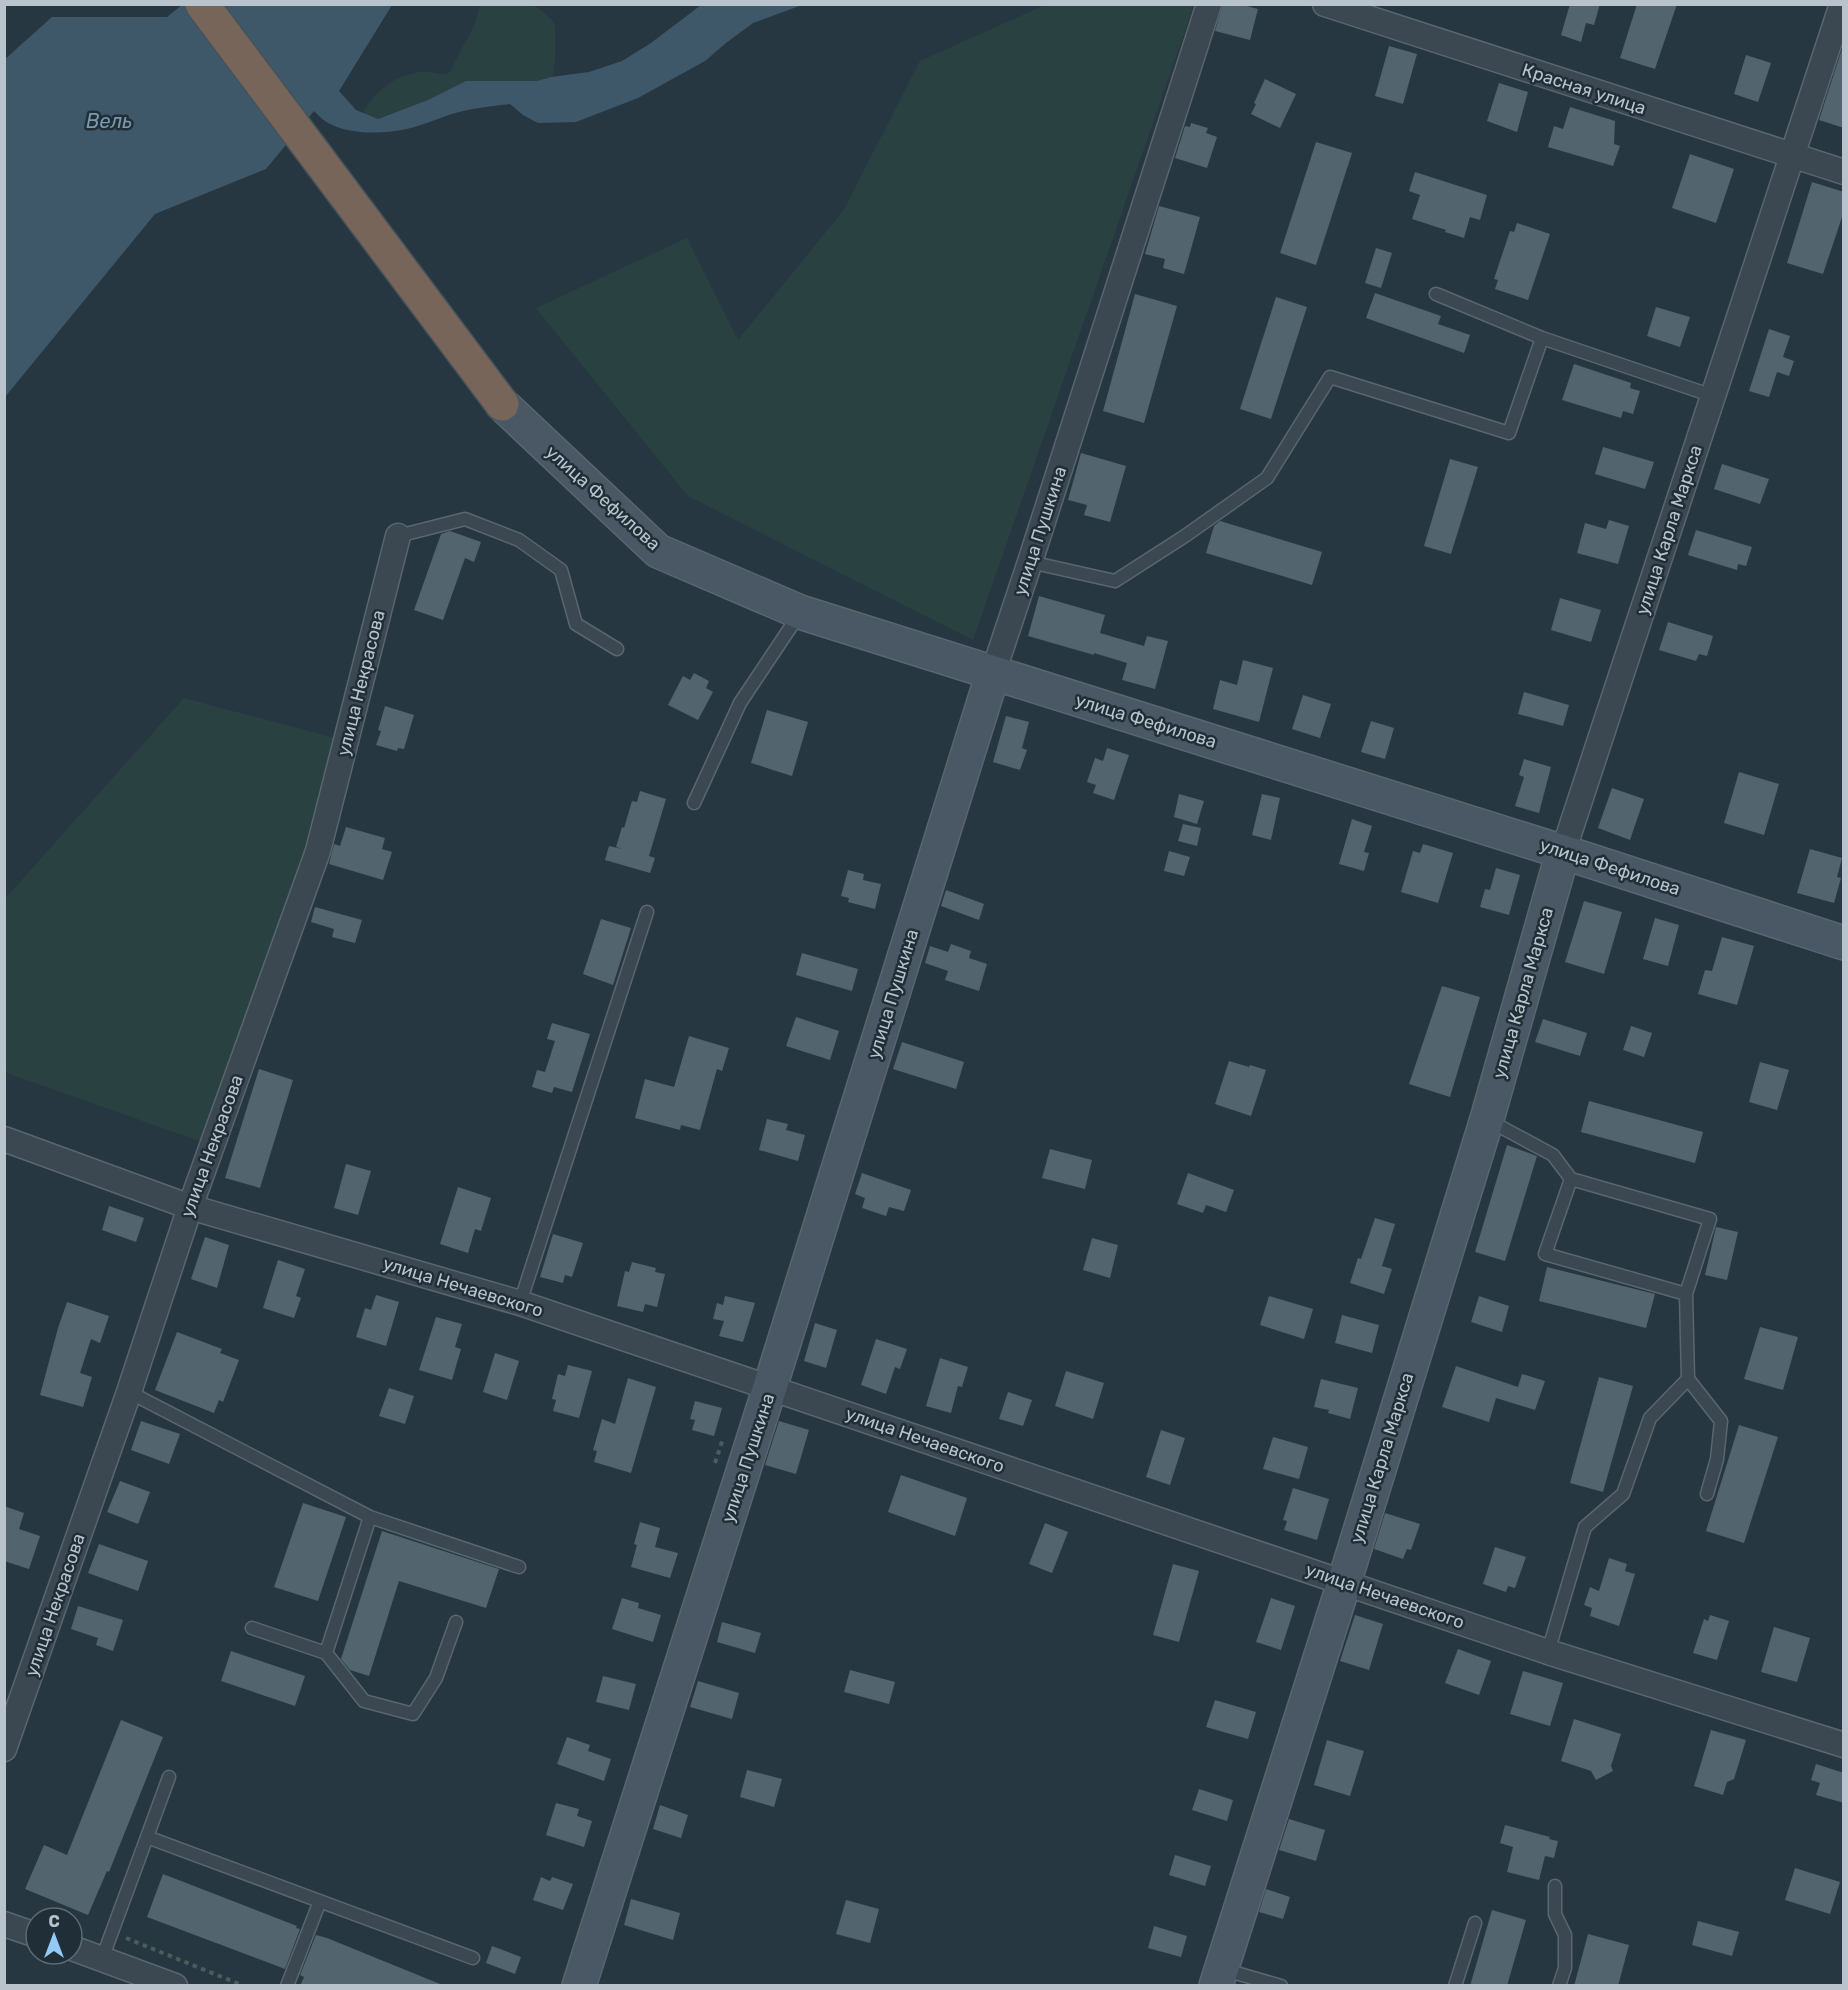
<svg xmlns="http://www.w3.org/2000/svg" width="1848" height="1990" font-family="Rubik,sans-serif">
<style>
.green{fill:#294241}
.water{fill:#3e586a}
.building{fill:#52646e}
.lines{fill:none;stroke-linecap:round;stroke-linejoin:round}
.lane-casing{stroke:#59666f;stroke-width:15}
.street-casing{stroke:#59666f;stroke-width:27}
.secondary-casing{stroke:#59666f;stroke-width:36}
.highway-casing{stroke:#46535c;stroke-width:36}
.path{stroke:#475e5d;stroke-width:4;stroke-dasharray:4.5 4.5;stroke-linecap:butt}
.lane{stroke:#3b4851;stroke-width:12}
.street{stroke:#3b4851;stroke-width:24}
.secondary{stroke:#495864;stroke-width:33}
.highway{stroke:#776559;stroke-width:33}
.labels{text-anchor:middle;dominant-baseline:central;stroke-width:5;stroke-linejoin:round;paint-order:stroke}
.street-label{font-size:18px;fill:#b8c3cb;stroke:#202e37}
.water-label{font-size:20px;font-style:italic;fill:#7a99ad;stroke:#202e37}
</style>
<rect width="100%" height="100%" fill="#273742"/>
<!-- green -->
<path class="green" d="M 480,5 L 534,5 L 551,19 L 555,25 L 555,62 L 553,74 L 551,77 L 537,81 L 466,81 L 428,100 L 378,119 L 363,114 C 373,91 397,74 422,72 C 431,71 440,76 449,73 L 475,24 Z
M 1045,5 L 1194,5 L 973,640 L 688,496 L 536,308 L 687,238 L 738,340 L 843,211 L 920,61 Z
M 184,698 L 342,740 L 232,1098 L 205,1143 L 7,1073 L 4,1069 L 4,900 Z"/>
<!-- water -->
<path class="water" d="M 183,4 L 392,5 L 339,91 L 356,110 L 378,119 L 428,100 L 466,81 L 537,81 L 551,77 L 589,72 L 622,61 L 651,43 L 701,5 L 802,5 L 753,23 L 726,43 L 705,61 L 638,98 L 576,122 L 538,123 L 523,115 L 510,104 C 493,106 475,108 459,112 C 447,115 436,120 424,124 C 397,134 353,137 328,123 C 323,120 318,115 314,111 L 266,169 L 155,214 L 5,397 L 5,59 L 52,17 L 167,17 Z"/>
<!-- building -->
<path class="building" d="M 1223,4 L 1240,4 L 1258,9 L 1250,40 L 1215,31 Z
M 1570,4 L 1600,4 L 1594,25 L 1586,23 L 1581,42 L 1561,35 Z
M 1637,4 L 1677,4 L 1655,69 L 1620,58 Z
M 1389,46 L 1417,54 L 1403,104 L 1375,96 Z
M 1842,49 L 1844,50 L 1844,128 L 1819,120 Z
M 1746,55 L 1771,63 L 1758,102 L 1734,94 Z
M 1265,79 L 1296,94 L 1280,128 L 1251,114 L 1256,104 L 1254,103 Z
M 1499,83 L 1528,92 L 1517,132 L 1487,121 Z
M 1570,107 L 1615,121 L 1614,144 L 1620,146 L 1613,166 L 1548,147 L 1554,126 L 1563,129 Z
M 1191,123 L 1208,128 L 1206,133 L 1217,137 L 1207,168 L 1175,158 L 1185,126 L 1190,127 Z
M 1316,142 L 1352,153 L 1316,265 L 1280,253 Z
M 1690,154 L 1734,169 L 1716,223 L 1672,208 Z
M 1415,172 L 1487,195 L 1480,220 L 1470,217 L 1464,238 L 1445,232 L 1446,230 L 1412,219 L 1420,195 L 1409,191 Z
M 1812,182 L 1844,192 L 1844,211 L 1823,274 L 1787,263 Z
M 1159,206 L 1200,217 L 1184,274 L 1163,268 L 1165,259 L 1145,254 Z
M 1517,223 L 1550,234 L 1528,300 L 1495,289 L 1498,280 L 1494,279 L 1510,231 L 1514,232 Z
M 1376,248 L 1392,253 L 1381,288 L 1365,283 Z
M 1375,293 L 1441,316 L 1438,324 L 1470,335 L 1464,353 L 1366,318 Z
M 1135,294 L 1177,306 L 1144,423 L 1103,411 Z
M 1276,297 L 1307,307 L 1271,419 L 1240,409 Z
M 1656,307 L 1690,317 L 1680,347 L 1647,336 Z
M 1769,329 L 1790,336 L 1783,357 L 1794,361 L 1789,376 L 1777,372 L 1769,397 L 1749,391 Z
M 1574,364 L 1631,383 L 1630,388 L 1640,391 L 1633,414 L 1623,411 L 1621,418 L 1562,400 Z
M 1603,447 L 1654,462 L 1645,489 L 1595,474 Z
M 1081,453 L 1126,466 L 1110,522 L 1084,515 L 1087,505 L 1068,500 Z
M 1450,459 L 1478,467 L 1451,554 L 1424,546 Z
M 1722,464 L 1769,479 L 1760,504 L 1714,489 Z
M 1609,520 L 1629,526 L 1618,564 L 1577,553 L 1585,523 L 1606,529 Z
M 1220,521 L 1322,552 L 1312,585 L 1206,553 L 1214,526 Z
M 1696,530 L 1752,547 L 1746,566 L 1738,564 L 1737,570 L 1688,555 Z
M 450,531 L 481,542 L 474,562 L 465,558 L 443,620 L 414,610 L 441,534 Z
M 1039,596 L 1105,615 L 1100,633 L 1144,646 L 1147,636 L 1168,641 L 1155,689 L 1122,680 L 1127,663 L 1094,653 L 1094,655 L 1028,636 Z
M 1560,598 L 1601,610 L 1591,642 L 1551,630 Z
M 1668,622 L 1713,636 L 1707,656 L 1699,654 L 1696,661 L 1659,650 Z
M 1243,660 L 1273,668 L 1259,722 L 1213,709 L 1220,680 L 1237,685 Z
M 694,673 L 709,681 L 706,688 L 713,692 L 698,720 L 668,705 L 683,676 L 690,680 Z
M 1524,692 L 1569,705 L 1563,726 L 1518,714 Z
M 1303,695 L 1331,704 L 1320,738 L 1292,729 Z
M 385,706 L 414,715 L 404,749 L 398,748 L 397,751 L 376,745 L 381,731 L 378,730 Z
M 767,710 L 808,722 L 792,776 L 751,763 Z
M 1006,716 L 1029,722 L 1022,748 L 1027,750 L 1020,770 L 993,762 Z
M 1371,721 L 1394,728 L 1385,759 L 1361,752 Z
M 1107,748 L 1129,755 L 1114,800 L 1093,793 L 1096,785 L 1087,782 L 1095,758 L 1103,761 Z
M 1524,759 L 1551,767 L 1539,813 L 1515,806 L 1524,777 L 1519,775 Z
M 1739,772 L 1779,784 L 1764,835 L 1724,823 Z
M 1612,788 L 1644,799 L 1630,840 L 1598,828 Z
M 640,791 L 666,799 L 649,856 L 655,858 L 650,873 L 605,860 L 609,846 L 622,849 L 616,847 L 622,827 L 624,828 L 632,801 L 637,802 Z
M 1179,794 L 1204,801 L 1197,824 L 1174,817 Z
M 1262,794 L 1280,798 L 1271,840 L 1252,835 Z
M 1352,819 L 1372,826 L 1364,852 L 1369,853 L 1364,871 L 1339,864 Z
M 1183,824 L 1201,828 L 1197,846 L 1178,841 Z
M 346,827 L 385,838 L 382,849 L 392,852 L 383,880 L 329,864 L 334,844 L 340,846 Z
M 1423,844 L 1453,853 L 1438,903 L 1401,892 L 1413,851 L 1420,853 Z
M 1810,849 L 1842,858 L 1837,877 L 1841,878 L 1834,903 L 1797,893 Z
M 1169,851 L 1190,857 L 1184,876 L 1164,871 Z
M 1496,868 L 1520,875 L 1509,915 L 1480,907 L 1485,889 L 1490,890 Z
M 848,870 L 864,874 L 863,880 L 881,884 L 875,909 L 848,902 L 849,898 L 841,896 Z
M 946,890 L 984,904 L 979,920 L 941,906 Z
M 1584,901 L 1622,912 L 1604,974 L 1565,962 Z
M 315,907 L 362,920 L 355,943 L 332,937 L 334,929 L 311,922 Z
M 1655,918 L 1679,925 L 1668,966 L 1643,959 Z
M 601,919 L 631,928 L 613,985 L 583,974 Z
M 1722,937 L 1754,946 L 1737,1005 L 1698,994 L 1705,970 L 1712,971 Z
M 951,944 L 971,951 L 969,958 L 987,964 L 979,991 L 945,980 L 948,971 L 925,963 L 930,946 L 948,952 Z
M 802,953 L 858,969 L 852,991 L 796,975 Z
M 1442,986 L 1480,997 L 1450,1097 L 1409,1084 Z
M 796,1017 L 839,1031 L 830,1060 L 786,1046 Z
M 1543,1019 L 1587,1033 L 1580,1056 L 1535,1042 Z
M 552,1023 L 590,1034 L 572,1092 L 554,1087 L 552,1093 L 532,1087 L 537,1070 L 545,1072 L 555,1041 L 547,1039 Z
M 1631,1026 L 1652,1033 L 1644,1057 L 1623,1050 Z
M 689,1036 L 729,1048 L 722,1071 L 717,1069 L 700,1130 L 681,1125 L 680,1130 L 635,1118 L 645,1079 L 674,1087 Z
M 902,1042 L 964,1062 L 956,1089 L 893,1069 Z
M 1229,1061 L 1249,1067 L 1250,1065 L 1266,1070 L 1251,1116 L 1215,1104 Z
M 1760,1062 L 1789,1070 L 1777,1110 L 1749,1102 Z
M 259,1069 L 293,1080 L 260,1188 L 225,1178 Z
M 1589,1101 L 1703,1132 L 1695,1163 L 1581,1132 Z
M 767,1119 L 788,1124 L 786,1130 L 805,1135 L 798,1161 L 759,1150 Z
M 1507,1145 L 1537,1156 L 1505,1261 L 1475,1252 Z
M 1050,1149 L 1092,1160 L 1085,1189 L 1042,1178 Z
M 346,1164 L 371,1171 L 358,1215 L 334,1208 Z
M 862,1173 L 911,1190 L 904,1211 L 889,1207 L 886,1216 L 862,1208 L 865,1198 L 855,1194 Z
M 1188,1173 L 1234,1190 L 1226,1212 L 1206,1205 L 1203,1213 L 1177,1204 Z
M 458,1187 L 491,1198 L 481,1231 L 475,1229 L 468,1253 L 440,1244 Z
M 109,1206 L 144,1218 L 136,1242 L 102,1230 Z
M 1375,1218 L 1395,1224 L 1382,1266 L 1392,1269 L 1384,1294 L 1350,1283 L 1358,1258 L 1361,1259 Z
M 1716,1227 L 1738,1232 L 1727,1280 L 1705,1275 Z
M 553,1234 L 583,1243 L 572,1277 L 565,1275 L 563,1283 L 540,1277 Z
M 205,1237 L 229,1245 L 217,1288 L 191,1279 Z
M 1092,1238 L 1118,1245 L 1110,1278 L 1083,1270 Z
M 278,1260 L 305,1269 L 296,1296 L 301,1298 L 294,1318 L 263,1308 Z
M 632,1262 L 656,1268 L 655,1272 L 665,1274 L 657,1307 L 645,1304 L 643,1312 L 617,1306 L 625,1271 L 629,1272 Z
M 1547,1267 L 1655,1294 L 1646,1328 L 1539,1301 Z
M 376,1295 L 399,1302 L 386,1346 L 356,1337 L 365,1308 L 371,1310 Z
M 725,1296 L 755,1303 L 743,1342 L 719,1336 L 724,1321 L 713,1319 L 717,1303 L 723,1305 Z
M 1269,1296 L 1313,1309 L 1304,1339 L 1260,1325 Z
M 1479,1296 L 1509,1306 L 1502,1332 L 1471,1322 Z
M 67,1302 L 109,1316 L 100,1343 L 91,1339 L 80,1373 L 92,1377 L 83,1407 L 40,1395 L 58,1328 Z
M 1342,1315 L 1379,1325 L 1372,1353 L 1335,1343 Z
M 436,1317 L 462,1324 L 455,1347 L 461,1349 L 452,1380 L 419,1370 Z
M 815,1323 L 837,1330 L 826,1368 L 804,1361 Z
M 1760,1327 L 1798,1337 L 1783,1390 L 1744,1379 Z
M 177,1332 L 222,1349 L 220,1353 L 239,1360 L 223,1402 L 219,1400 L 214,1413 L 155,1390 Z
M 876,1339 L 907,1349 L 900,1369 L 895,1367 L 886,1394 L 861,1385 Z
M 495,1353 L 519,1361 L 507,1400 L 483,1392 Z
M 940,1358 L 968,1367 L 962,1387 L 958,1386 L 951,1413 L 926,1406 Z
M 568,1365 L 592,1371 L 579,1418 L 553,1411 L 556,1400 L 552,1399 L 558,1374 L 565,1376 Z
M 1456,1366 L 1518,1387 L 1522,1374 L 1545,1381 L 1535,1410 L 1496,1398 L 1489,1422 L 1442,1407 Z
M 1066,1371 L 1104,1383 L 1093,1419 L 1055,1406 Z
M 1599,1377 L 1633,1386 L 1603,1492 L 1570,1483 Z
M 628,1378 L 656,1387 L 631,1473 L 594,1462 L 597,1451 L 593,1450 L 602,1419 L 615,1424 Z
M 1321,1379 L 1358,1388 L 1350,1419 L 1328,1413 L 1329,1410 L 1314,1407 Z
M 389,1388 L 414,1396 L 405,1424 L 379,1416 Z
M 1008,1392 L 1032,1400 L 1023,1426 L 999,1419 Z
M 695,1401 L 722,1408 L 714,1436 L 692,1430 L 695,1420 L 690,1419 Z
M 141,1421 L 180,1434 L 169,1464 L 131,1450 Z
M 779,1421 L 809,1430 L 796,1474 L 765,1465 Z
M 1739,1425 L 1778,1437 L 1744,1543 L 1706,1531 Z
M 1161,1430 L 1185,1438 L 1170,1485 L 1146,1477 Z
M 1273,1437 L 1308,1447 L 1299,1479 L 1263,1469 Z
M 901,1475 L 967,1498 L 955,1536 L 888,1512 Z
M 120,1481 L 150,1492 L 138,1524 L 107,1512 Z
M 1293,1488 L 1329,1499 L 1317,1540 L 1284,1530 L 1287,1521 L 1283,1520 Z
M 303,1503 L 346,1517 L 318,1601 L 274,1587 Z
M 4,1506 L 24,1513 L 19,1529 L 40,1536 L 29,1569 L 4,1561 Z
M 1385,1513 L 1420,1524 L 1411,1550 L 1407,1549 L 1403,1559 L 1374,1549 Z
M 640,1522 L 660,1528 L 655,1547 L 678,1553 L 670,1578 L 631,1567 L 637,1545 L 634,1544 Z
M 1045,1523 L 1068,1532 L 1052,1573 L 1029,1564 Z
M 382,1531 L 499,1569 L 486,1608 L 399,1581 L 369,1676 L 350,1670 L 341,1659 Z
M 99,1544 L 148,1561 L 138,1591 L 88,1573 Z
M 1495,1547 L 1526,1557 L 1515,1588 L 1508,1586 L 1506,1592 L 1483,1584 Z
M 1609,1558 L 1627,1564 L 1625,1571 L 1635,1574 L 1619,1626 L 1590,1616 L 1592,1608 L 1584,1605 L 1590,1587 L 1599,1591 Z
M 1173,1564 L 1199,1571 L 1179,1642 L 1153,1635 Z
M 622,1598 L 639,1603 L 638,1608 L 661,1615 L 653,1642 L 612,1629 Z
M 1271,1598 L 1295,1606 L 1281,1650 L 1256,1642 Z
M 78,1606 L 123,1620 L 113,1651 L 96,1645 L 98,1638 L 71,1629 Z
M 1355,1615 L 1383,1624 L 1369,1670 L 1340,1661 Z
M 1710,1615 L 1729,1621 L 1717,1660 L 1693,1653 L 1704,1619 L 1708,1621 Z
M 722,1622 L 761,1633 L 755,1653 L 717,1642 Z
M 1774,1627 L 1810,1638 L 1797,1682 L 1761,1672 Z
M 1458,1649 L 1491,1661 L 1479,1695 L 1445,1683 Z
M 231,1651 L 305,1676 L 295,1706 L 221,1681 Z
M 850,1670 L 895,1682 L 889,1704 L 844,1692 Z
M 1523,1671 L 1563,1683 L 1550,1726 L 1510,1714 Z
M 603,1676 L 636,1684 L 629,1710 L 596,1702 Z
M 698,1681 L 739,1693 L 732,1719 L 690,1707 Z
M 1215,1700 L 1256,1712 L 1248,1739 L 1206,1727 Z
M 1574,1719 L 1621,1734 L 1611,1766 L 1613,1771 L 1596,1780 L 1591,1771 L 1561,1761 Z
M 121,1720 L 163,1737 L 109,1872 L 107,1871 L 88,1915 L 25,1889 L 44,1845 L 67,1855 Z
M 1711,1730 L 1746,1740 L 1734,1779 L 1727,1782 L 1723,1795 L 1694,1786 Z
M 567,1737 L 590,1745 L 588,1751 L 611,1759 L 604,1781 L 557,1764 Z
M 1327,1740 L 1364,1751 L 1350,1796 L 1314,1785 Z
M 1816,1764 L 1844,1773 L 1844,1803 L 1816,1795 L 1820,1783 L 1811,1780 Z
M 747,1770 L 782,1779 L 774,1807 L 740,1797 Z
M 1199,1789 L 1233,1800 L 1227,1821 L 1192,1810 Z
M 556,1803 L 579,1809 L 577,1816 L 592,1821 L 584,1847 L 546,1835 Z
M 660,1805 L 688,1815 L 681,1838 L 653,1829 Z
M 1289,1819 L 1325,1830 L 1316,1861 L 1279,1850 Z
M 1505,1825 L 1550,1837 L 1549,1839 L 1558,1841 L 1554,1858 L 1545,1856 L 1539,1880 L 1507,1872 L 1513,1847 L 1500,1843 Z
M 1175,1855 L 1211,1866 L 1205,1886 L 1169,1875 Z
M 1795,1868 L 1840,1882 L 1830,1914 L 1785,1900 Z
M 163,1874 L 297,1926 L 296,1928 L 300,1929 L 285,1969 L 147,1917 Z
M 541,1877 L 550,1881 L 552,1877 L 573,1884 L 563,1910 L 533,1900 Z
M 1266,1889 L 1290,1897 L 1283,1919 L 1259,1912 Z
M 631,1899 L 680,1913 L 673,1940 L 624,1925 Z
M 846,1900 L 879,1909 L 870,1943 L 836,1934 Z
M 1492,1910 L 1526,1920 L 1507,1986 L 1470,1986 Z
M 1698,1921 L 1739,1932 L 1732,1956 L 1692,1945 Z
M 1154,1926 L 1187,1936 L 1181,1957 L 1148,1948 Z
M 1588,1934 L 1629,1945 L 1618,1986 L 1574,1986 Z
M 316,1935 L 327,1938 L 445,1986 L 300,1986 L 304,1977 L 300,1975 Z
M 492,1946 L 521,1957 L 515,1974 L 486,1963 Z"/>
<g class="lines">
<!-- lane casing -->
<g class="lane-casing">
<path id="lane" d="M 1436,294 L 1542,338 L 1713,396
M 398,536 L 465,519 L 519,540 L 561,570 L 576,624 L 617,649
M 1030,562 L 1115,581 L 1185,536 L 1267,478 L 1330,377 L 1509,433 L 1542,338
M 694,803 L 740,703 L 800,613
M 1488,1120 L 1553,1155 L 1571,1179 L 1710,1219 L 1686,1294 L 1688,1379 L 1650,1418 L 1623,1494 L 1585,1527 L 1548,1652
M 1571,1179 L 1545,1254 L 1686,1294
M 520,1303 L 647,912
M 1688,1379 L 1721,1421 L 1717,1459 L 1707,1494
M 129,1392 L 370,1517 L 519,1567
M 252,1628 L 326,1653 L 370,1517
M 326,1653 L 364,1701 L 413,1714 L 436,1678 L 456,1622
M 147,1837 L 169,1777
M 1555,1886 L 1555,1914 L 1565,1935 L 1565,1968 L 1559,1986
M 102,1959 L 147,1837 L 473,1958
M 1222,1969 L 1281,1986
M 287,1986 L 320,1901
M 1455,1986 L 1475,1923"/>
</g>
<!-- street casing -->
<g class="street-casing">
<path id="street" d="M 1325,4 L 1844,172
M 993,673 L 1030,562 L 1209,4
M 1563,852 L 1842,4
M 4,1139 L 190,1207 L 520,1303 L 1548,1652 L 1844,1745
M 4,1749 L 129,1392 L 190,1207 L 318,851 L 398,536
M 4,1924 L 36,1935
M 72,1948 L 175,1986"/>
</g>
<!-- secondary casing -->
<g class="secondary-casing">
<path id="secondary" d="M 502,404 L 658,551 L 800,612 L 1563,852 L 1844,943
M 579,1986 L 770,1387 L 993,673
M 1216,1986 L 1344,1583 L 1487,1119 L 1563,852"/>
</g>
<!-- highway casing -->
<g class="highway-casing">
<path id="highway" d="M 202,4 L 502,404"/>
</g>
<!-- path -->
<path class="path" d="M 715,1463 L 723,1439
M 126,1938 L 244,1986"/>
<!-- lane -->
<use href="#lane" class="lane"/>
<!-- street -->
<use href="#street" class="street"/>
<!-- secondary -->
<use href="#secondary" class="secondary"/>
<!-- highway -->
<use href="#highway" class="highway"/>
</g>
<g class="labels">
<!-- street labels -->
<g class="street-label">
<text transform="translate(1584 89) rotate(18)">Красная улица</text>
<text transform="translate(603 498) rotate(42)">улица Фефилова</text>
<text transform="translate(1669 530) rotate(-72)">улица Карла Маркса</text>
<text transform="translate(1040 531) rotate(-72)">улица Пушкина</text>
<text transform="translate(361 683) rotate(-76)">улица Некрасова</text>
<text transform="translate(1146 721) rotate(17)">улица Фефилова</text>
<text transform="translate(1610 867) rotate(18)">улица Фефилова</text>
<text transform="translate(1523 993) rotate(-74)">улица Карла Маркса</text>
<text transform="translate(893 994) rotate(-73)">улица Пушкина</text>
<text transform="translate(212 1146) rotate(-70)">улица Некрасова</text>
<text transform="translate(463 1287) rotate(17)">улица Нечаевского</text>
<text transform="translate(925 1440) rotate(19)">улица Нечаевского</text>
<text transform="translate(748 1458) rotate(-72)">улица Пушкина</text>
<text transform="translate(1382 1458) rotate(-73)">улица Карла Маркса</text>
<text transform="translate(1385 1596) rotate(19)">улица Нечаевского</text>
<text transform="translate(55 1605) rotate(-71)">улица Некрасова</text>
</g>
<!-- water labels -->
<g class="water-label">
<text x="109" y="121">Вель</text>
</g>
</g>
<!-- border -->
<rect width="1848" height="1990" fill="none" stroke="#b8c3cb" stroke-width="12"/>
<!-- north arrow -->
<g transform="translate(54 1936)"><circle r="28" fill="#202e37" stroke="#5d6a72" stroke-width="1.5"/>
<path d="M0-4.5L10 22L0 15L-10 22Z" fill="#93cbf6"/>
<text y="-9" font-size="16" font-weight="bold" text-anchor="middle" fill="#b8c3cb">С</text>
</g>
</svg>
